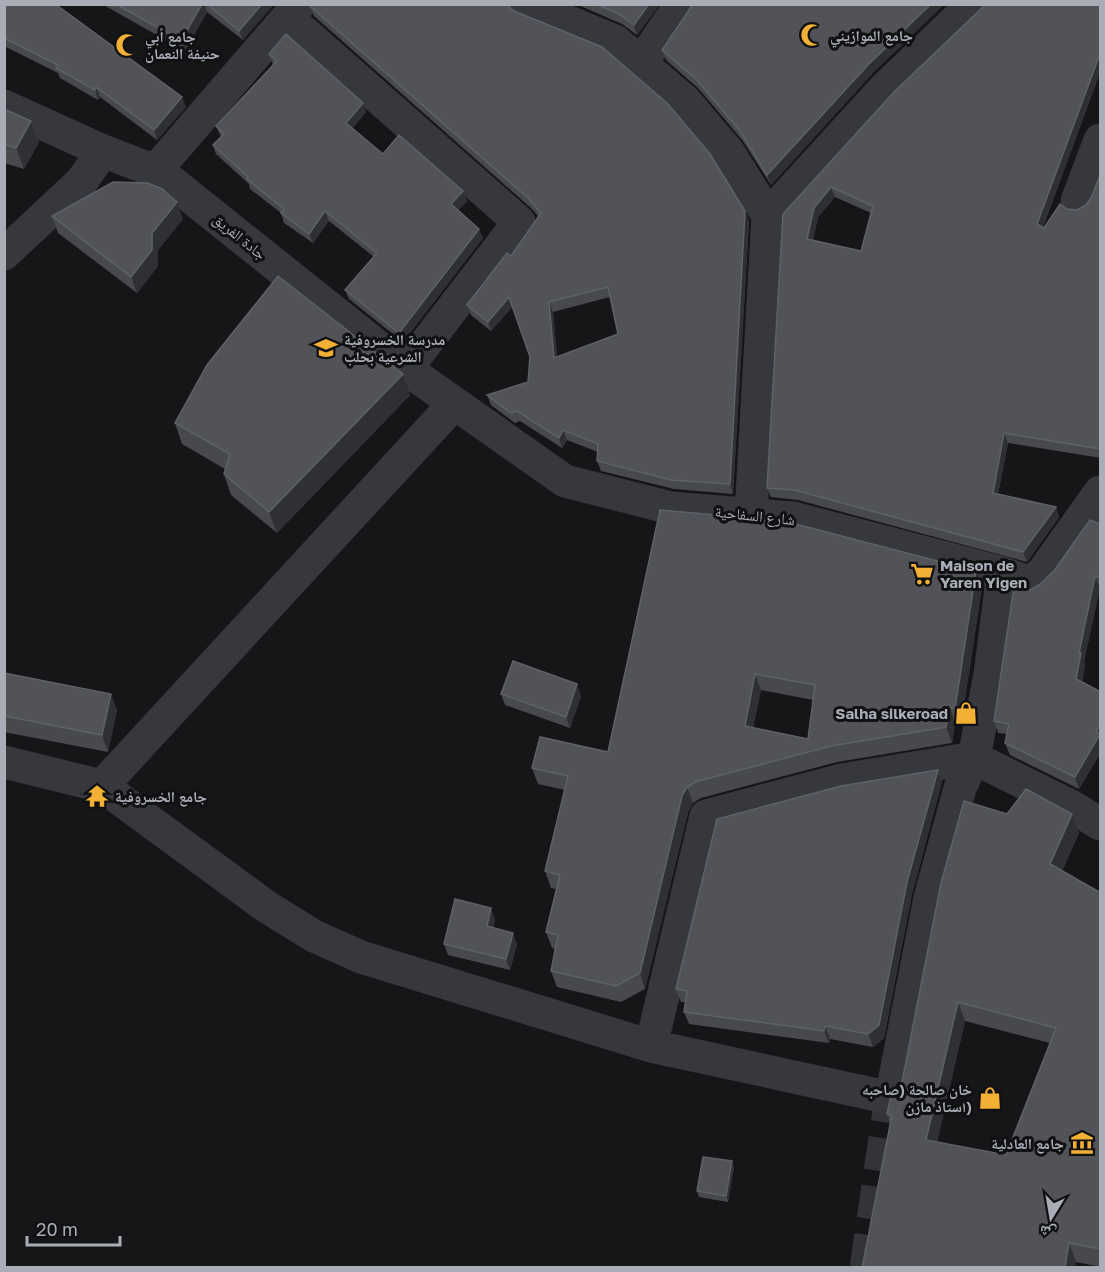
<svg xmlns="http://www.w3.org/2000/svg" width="1105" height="1272" font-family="'Golos Text','Noto Naskh Arabic',sans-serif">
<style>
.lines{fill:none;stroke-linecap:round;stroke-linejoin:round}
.street-tunnel{stroke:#333438;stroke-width:33;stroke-dasharray:33 16;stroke-linecap:butt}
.street{stroke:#37383d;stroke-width:33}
.wall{fill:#47494d;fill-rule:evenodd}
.shaded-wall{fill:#2f3033}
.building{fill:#525359;stroke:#5f6168;stroke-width:1.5;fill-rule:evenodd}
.labels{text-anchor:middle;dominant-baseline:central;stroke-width:6;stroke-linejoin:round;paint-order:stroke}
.poi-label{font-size:15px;font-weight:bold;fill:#a8adb8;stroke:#111113;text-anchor:start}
.street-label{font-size:15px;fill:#a8adb8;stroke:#111113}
</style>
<rect width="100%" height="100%" fill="#161618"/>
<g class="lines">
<!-- street-tunnel -->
<path class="street-tunnel" d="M 866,1268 L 891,1098"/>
<!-- street -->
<path class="street" d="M 525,4 L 615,41 L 685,101 L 729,153 L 768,216 L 751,514
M 288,18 L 519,222 L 406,369
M 641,63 L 681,4
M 4,106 L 103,151 L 155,171 L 168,179 L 406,369 L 565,481 L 671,508 L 793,518 L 1003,573 L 1031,583 L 1043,572 L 1100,492
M 155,171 L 299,4
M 1077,201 L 1100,140
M 768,216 L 885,88 L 973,4
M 4,254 L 82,181 L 103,151
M 4,762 L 102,786 L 267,907 L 314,936 L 361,957 L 651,1046 L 891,1098 L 930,898 L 960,788 L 974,758 L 990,674 L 1003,573
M 102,786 L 453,405
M 651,1046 L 706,816 L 842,780 L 974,758 L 1071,806 L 1100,824"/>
</g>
<!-- wall -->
<path class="wall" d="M 4,4 L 186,107 L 157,140 L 100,97 L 98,100 L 60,78 L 58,73 L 4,46 Z
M 102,4 L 274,4 L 243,40 L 207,12 L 185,51 Z
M 507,4 L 507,6 L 745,211 L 749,221 L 733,494 L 674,489 L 601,471 L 597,461 L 598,452 L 567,440 L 562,448 L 520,421 L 515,423 L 491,405 L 487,395 L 528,382 L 530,357 L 512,307 L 491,331 L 471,315 L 467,305 L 511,256 L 538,216 L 531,208 L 314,16 L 310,6 ZM 610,297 L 618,334 L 557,357 L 553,312 Z
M 576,4 L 660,4 L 637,35 L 622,24 Z
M 1101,4 L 1101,70 L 1043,227 L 1044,228 L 1067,209 L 1077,210 L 1086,205 L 1091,198 L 1101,173 L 1101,458 L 1008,443 L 998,494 L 1056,507 L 1059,517 L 1027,562 L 798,500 L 771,497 L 767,488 L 783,214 L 982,8 ZM 835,197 L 871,213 L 861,251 L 813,240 L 818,217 Z
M 662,50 L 872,74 L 771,185 L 743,141 L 699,89 L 666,60 Z
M 269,54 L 366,112 L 352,129 L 383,154 L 463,191 L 467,201 L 458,210 L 483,238 L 403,342 L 349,299 L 345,290 L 374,257 L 329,221 L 313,243 L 284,223 L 281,213 L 250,189 L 249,184 L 216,154 L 213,145 L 221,137 L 216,126 L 273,65 Z
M 4,109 L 31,121 L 39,142 L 24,169 L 4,163 Z
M 52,216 L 183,219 L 158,250 L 158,266 L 137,293 L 58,233 Z
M 410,395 L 277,533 L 231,495 L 224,474 L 225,469 L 182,444 L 175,423 Z
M 660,510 L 982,587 L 961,725 L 955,724 L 952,743 L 837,762 L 701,798 L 693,803 L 688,812 L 645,989 L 621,1002 L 557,987 L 551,971 L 555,949 L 552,948 L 546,932 L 556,889 L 551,888 L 545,871 L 565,790 L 538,784 L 532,768 L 608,752 ZM 761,690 L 813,700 L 808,739 L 753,728 Z
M 1101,524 L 1101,588 L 1100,588 L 1084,661 L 1085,665 L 1082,682 L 1101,692 L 1101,752 L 1079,789 L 1010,755 L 1005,743 L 1007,734 L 998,733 L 994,721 L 1030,590 L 1039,585 Z
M 4,673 L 117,710 L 108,752 L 4,732 Z
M 501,694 L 581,696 L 570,728 L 505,705 Z
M 938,770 L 942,782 L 912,894 L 884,1038 L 873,1047 L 830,1039 L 829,1043 L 689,1024 L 684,1012 L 685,1002 L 681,1002 L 676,989 Z
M 1007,814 L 1079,833 L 1062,871 L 1101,893 L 1101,1267 L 1076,1262 L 890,1124 L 887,1114 L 902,1082 ZM 965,1021 L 1050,1043 L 1006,1155 L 937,1142 Z
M 495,919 L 493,928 L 517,944 L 510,970 L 448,955 L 444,944 Z
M 734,1167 L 728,1202 L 699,1197 L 697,1191 Z"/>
<!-- shaded-wall -->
<path class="shaded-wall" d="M 202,4 L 205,4 L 207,12 L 185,51 L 181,41 Z
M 262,4 L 274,4 L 243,40 L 239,31 Z
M 649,4 L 660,4 L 637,35 L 634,25 Z
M 931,4 L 945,4 L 872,74 L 771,185 L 767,175 L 868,65 Z
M 1101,51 L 1101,70 L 1040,234 L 1037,224 Z
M 96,87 L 100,97 L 98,100 L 95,90 Z
M 182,97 L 186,107 L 157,140 L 154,130 Z
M 363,103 L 366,112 L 349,133 L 346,123 Z
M 31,121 L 39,142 L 24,169 L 16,148 Z
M 831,187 L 835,197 L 818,217 L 811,248 L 807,239 L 814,208 Z
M 463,191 L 467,201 L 455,214 L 451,204 Z
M 177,202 L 183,219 L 158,250 L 158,266 L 137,293 L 131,277 L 152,233 Z
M 325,211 L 329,221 L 313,243 L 309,234 Z
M 745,211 L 749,221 L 733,494 L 730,484 Z
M 479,229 L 483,238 L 403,342 L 399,333 Z
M 509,297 L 513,307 L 491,331 L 488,322 Z
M 549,302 L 553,312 L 558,368 L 554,358 Z
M 403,374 L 410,395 L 277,533 L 269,512 Z
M 563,430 L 567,440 L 562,448 L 559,438 Z
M 1004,433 L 1008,443 L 996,503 L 993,493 Z
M 1056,507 L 1059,517 L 1027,562 L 1023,552 Z
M 976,571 L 982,587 L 961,725 L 955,709 Z
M 1095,576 L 1100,588 L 1084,661 L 1085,665 L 1080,690 L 1076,679 L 1079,653 Z
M 755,674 L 761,690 L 750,742 L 745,726 Z
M 577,684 L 581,696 L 570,728 L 566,717 Z
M 111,694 L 117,710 L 108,752 L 102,735 Z
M 950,707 L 955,724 L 952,743 L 946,727 Z
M 1101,724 L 1101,752 L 1079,789 L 1075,777 Z
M 938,770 L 942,782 L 912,894 L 884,1038 L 873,1047 L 868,1034 L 907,882 Z
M 687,787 L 693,803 L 688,812 L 645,989 L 640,973 L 682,796 Z
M 1072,814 L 1079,833 L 1057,883 L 1050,864 Z
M 491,908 L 495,919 L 491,937 L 487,926 Z
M 513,933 L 517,944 L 510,970 L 506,959 Z
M 958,1002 L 965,1021 L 933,1159 L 926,1140 Z
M 825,1026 L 830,1039 L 829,1043 L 824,1031 Z
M 732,1161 L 734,1167 L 728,1202 L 726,1196 Z
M 1069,1243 L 1076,1262 L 1075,1268 L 1065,1268 Z"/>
<!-- building -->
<path class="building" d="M 4,4 L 55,4 L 182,97 L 154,130 L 96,87 L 95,90 L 56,68 L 58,65 L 4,38 Z
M 116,4 L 202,4 L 181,41 Z
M 207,4 L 262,4 L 239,31 Z
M 311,4 L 506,4 L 514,11 L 602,47 L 668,104 L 710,154 L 745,211 L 730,484 L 671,480 L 597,461 L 598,444 L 563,430 L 559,438 L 517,411 L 511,413 L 487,395 L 528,382 L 530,357 L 509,297 L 488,322 L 467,305 L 507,253 L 511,256 L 541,213 L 528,198 L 310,6 ZM 608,287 L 618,334 L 554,358 L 549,302 Z
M 596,4 L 649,4 L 634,25 L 619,14 Z
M 693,4 L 931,4 L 868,65 L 767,175 L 740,131 L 696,79 L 662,50 Z
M 984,4 L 1101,4 L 1101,51 L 1037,224 L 1044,228 L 1060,204 L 1067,209 L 1077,210 L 1086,205 L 1091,198 L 1101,173 L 1101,449 L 1004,433 L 993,493 L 1056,507 L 1023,552 L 794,490 L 767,488 L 783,214 L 895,91 L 982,8 ZM 831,187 L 873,206 L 861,251 L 807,239 L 814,208 Z
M 286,34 L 363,103 L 346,123 L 383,154 L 399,135 L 463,191 L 451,204 L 479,229 L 399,333 L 345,290 L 377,253 L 325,211 L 309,234 L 281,213 L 284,209 L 247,179 L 248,177 L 213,145 L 224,134 L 216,126 L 277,61 L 269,54 Z
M 4,109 L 31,121 L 16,148 L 4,144 Z
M 113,182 L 148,183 L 162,189 L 177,202 L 152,233 L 152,250 L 131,277 L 52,216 Z
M 278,276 L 403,374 L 269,512 L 224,474 L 230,454 L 175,423 L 207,365 Z
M 660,510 L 784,521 L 976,571 L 955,709 L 950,707 L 946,727 L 831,746 L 695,782 L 687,787 L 682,796 L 640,973 L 616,986 L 551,971 L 558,935 L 546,932 L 560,875 L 545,871 L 568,776 L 532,768 L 540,737 L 608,752 ZM 755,674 L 815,685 L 808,739 L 745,726 Z
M 1090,520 L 1101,524 L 1101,577 L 1095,576 L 1079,653 L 1081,653 L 1076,679 L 1101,692 L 1101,724 L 1096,731 L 1100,734 L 1075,777 L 1005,743 L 1009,724 L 994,721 L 1014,587 L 1030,590 L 1039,585 L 1054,571 Z
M 513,661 L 577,684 L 566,717 L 501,694 Z
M 4,673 L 111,694 L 102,735 L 4,716 Z
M 938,770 L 907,882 L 879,1025 L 868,1034 L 825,1026 L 824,1031 L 684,1012 L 687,991 L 676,989 L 717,819 L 841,786 Z
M 1026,789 L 1072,814 L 1050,864 L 1101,893 L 1101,1249 L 1069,1243 L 1065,1268 L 862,1268 L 892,1115 L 887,1114 L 891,1096 L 898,1091 L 902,1082 L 941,883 L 964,801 L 1007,814 ZM 958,1002 L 1056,1028 L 1006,1155 L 926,1140 Z
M 455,899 L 491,908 L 487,926 L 513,933 L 506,959 L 444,944 Z
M 703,1157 L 732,1161 L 726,1196 L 697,1191 Z"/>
<!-- icons -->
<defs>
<g id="mosque-bare" transform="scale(1.8)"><path d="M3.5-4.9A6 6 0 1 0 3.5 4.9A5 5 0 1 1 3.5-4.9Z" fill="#f2b134" stroke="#111113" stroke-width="2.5" paint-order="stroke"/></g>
<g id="school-bare" transform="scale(1.8)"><path d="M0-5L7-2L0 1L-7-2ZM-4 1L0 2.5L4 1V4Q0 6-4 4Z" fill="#f2b134" stroke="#111113" stroke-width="2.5" paint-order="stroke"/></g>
<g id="supermarket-bare" transform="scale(1.8)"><path d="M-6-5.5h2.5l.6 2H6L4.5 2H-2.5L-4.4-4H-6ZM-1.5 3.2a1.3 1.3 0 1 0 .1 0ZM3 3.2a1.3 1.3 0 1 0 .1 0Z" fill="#f2b134" stroke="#111113" stroke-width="2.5" paint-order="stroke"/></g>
<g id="shop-bare" transform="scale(1.8)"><path d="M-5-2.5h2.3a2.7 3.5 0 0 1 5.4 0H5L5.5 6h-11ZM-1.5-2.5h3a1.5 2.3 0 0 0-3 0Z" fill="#f2b134" stroke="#111113" stroke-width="2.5" paint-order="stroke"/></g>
<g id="temple-bare" transform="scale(1.8)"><path d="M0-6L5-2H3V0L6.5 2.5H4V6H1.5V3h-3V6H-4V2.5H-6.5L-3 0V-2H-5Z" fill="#f2b134" stroke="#111113" stroke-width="2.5" paint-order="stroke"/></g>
<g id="museum-bare" transform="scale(1.8)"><path d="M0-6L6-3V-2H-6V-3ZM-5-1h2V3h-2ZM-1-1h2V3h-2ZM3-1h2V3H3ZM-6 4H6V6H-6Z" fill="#f2b134" stroke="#111113" stroke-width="2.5" paint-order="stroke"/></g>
</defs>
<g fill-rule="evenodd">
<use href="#mosque-bare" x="812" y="35"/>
<use href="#mosque-bare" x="127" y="45"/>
<use href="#school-bare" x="326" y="348"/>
<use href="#supermarket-bare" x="922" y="574"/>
<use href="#shop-bare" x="966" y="713"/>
<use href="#temple-bare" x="97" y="796"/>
<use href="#shop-bare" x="990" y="1098"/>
<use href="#museum-bare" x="1082" y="1143"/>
</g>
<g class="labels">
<!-- poi labels -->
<g class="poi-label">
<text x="830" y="35">جامع الموازيني</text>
<text x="145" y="36">جامع أبي<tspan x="145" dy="17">حنيفة النعمان</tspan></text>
<text x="344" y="339">مدرسة الخسروفية<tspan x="344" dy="17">الشرعية بحلب</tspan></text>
<text x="940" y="565">Maison de<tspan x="940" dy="17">Yaren Yigen</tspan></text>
<text x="948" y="713" text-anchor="end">Salha silkeroad</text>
<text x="115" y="796">جامع الخسروفية</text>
<text x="972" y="1089" text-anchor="end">خان صالحة (صاحبه<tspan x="972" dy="17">استاذ مازن)</tspan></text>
<text x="1064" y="1143" text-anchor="end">جامع العادلية</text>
</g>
<!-- street labels -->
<g class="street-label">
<text transform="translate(240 236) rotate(39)">جادة الفريق</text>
<text transform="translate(755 515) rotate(6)">شارع السفاحية</text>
</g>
</g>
<!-- border -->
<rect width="1105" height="1272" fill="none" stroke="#a8adb8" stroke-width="12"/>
<!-- north arrow -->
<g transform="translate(1051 1218) rotate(191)" stroke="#111113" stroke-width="4.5" paint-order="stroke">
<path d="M0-4.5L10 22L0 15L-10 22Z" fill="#a8adb8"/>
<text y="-9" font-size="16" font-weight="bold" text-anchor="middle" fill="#a8adb8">ش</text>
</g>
<!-- scale -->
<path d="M27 1236v9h93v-9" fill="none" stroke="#a8adb8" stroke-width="3"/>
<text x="36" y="1236" font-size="18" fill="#a8adb8" stroke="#111113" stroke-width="4.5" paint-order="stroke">20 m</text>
</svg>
